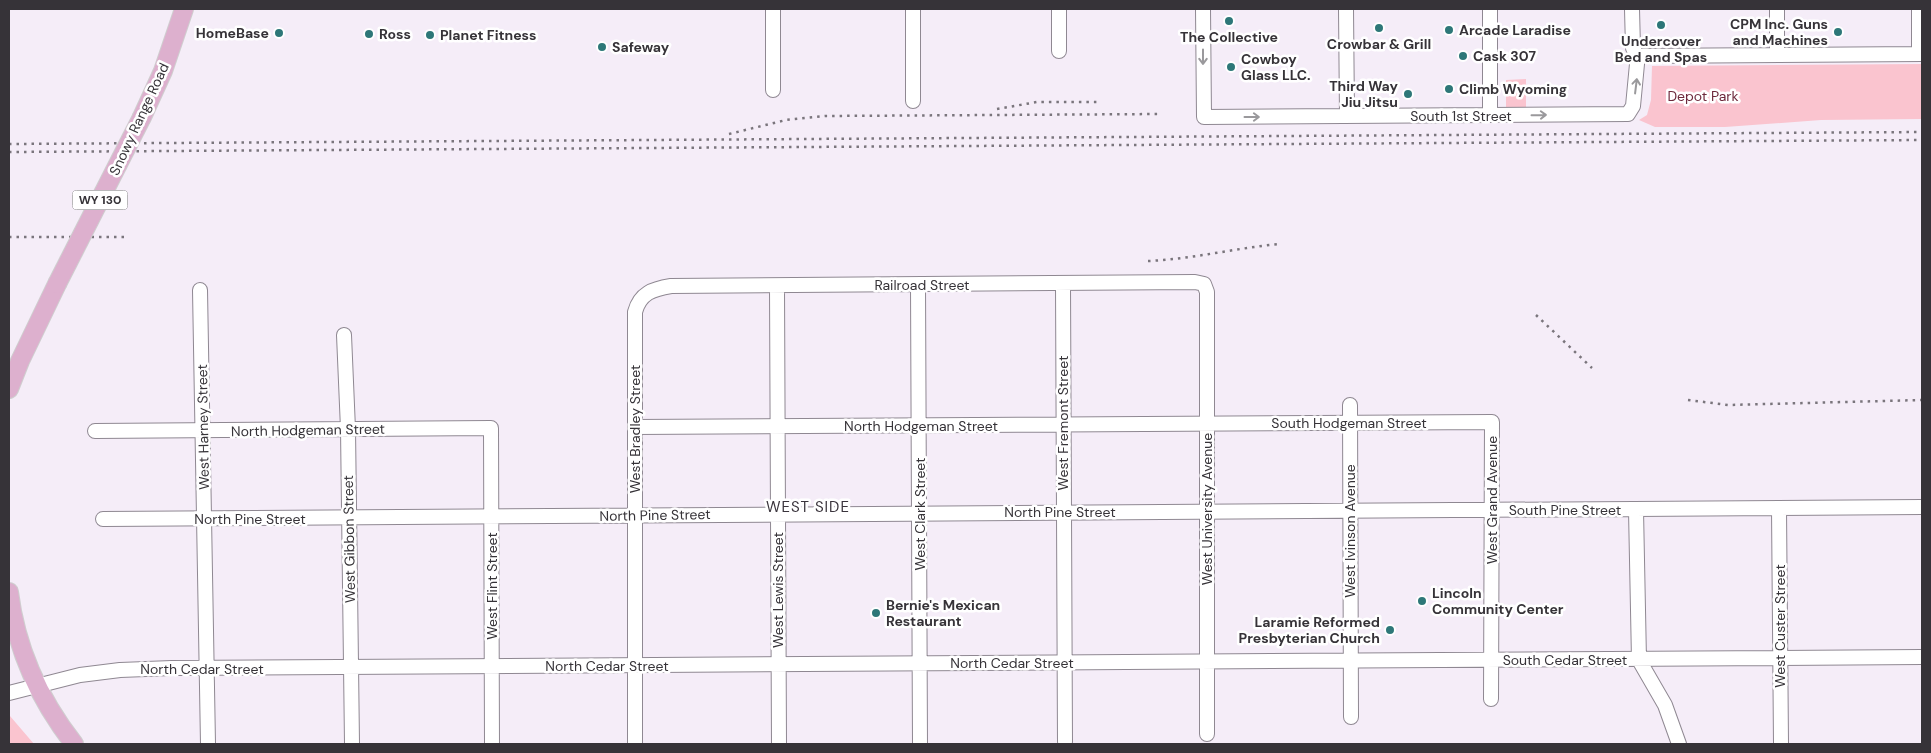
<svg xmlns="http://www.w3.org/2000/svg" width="1931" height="753" font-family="'DM Sans',sans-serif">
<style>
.green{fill:#fac4cf}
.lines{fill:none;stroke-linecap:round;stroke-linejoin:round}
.minor-casing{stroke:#8f8892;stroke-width:16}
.major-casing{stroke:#cfcecf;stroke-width:20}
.minor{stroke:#fff;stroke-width:14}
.major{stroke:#ddb0ce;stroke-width:18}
.rail{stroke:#7a757c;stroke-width:2.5;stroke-dasharray:2.5 5;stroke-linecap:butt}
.major-bridge-casing{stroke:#cfcecf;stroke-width:20;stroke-linecap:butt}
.major-bridge{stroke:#ddb0ce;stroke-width:18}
.oneway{stroke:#9a999c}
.poi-dot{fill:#2d7778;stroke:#fff;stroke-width:2}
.labels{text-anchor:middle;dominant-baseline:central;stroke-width:5;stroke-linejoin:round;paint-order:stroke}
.shield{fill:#fff;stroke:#727074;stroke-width:1}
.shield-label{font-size:12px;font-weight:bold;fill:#363338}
.poi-label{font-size:14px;font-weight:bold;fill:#363338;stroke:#fff;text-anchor:start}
.park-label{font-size:14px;fill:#6d293c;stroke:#fff}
.street-label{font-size:14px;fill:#363338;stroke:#fff}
.neighbourhood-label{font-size:15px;letter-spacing:1px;fill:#3a343c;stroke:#fff}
</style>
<rect width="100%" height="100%" fill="#f5edf8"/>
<!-- green -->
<path class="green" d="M 1922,64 L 1922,119 L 1821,120 L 1725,127 L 1655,127 L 1639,120 L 1647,115 L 1651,100 L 1652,66 Z
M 1526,79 L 1526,108 L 1506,108 L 1506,80 Z
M 9,716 L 10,716 L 34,744 L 9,744 Z"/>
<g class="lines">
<!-- minor casing -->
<g class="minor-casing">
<path id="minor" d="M 773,9 L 773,90
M 913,9 L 913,101
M 1059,9 L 1059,51
M 1203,9 L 1204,117 L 1628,114 L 1633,106 L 1637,64 L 1637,56 L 1633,48 L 1632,9
M 1346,9 L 1347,116
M 1777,9 L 1777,55
M 1919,9 L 1919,54
M 1637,56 L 1922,54
M 1490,115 L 1490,9
M 918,285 L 920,744
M 1063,285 L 1065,742
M 777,287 L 779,744
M 200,290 L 208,744
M 344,335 L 348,429 L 352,743
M 1350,405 L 1351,717
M 635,427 L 1492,422 L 1491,699
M 95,431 L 491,428 L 492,744
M 1779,509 L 1781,744
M 1636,510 L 1639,660 L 1665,705 L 1679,744
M 103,519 L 1922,507
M 9,693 L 80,675 L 120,670 L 172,668 L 1922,657
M 635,743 L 635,312 C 640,293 653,289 671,286 L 1195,282 L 1204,284 L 1207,292 L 1207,734"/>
</g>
<!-- major casing -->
<g class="major-casing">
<path id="major" d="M 142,117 L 163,71 L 184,9
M 9,389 L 20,361 L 57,284
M 9,592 C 16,649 39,699 74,744"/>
</g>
<!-- minor -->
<use href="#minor" class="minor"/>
<!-- major -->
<use href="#major" class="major"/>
<!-- rail -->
<path class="rail" d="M 997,109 L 1037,102 L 1101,102
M 729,134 L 786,120 L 825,116 L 1161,114
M 9,144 L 1922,132
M 9,152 L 1922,140
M 9,237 L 126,237
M 1148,261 C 1193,259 1235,248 1280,244
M 1536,315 L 1592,368
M 1688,400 L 1728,405 L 1922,400"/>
<!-- major-bridge casing -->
<g class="major-bridge-casing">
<path id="major-bridge" d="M 57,284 L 142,117"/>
</g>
<!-- major-bridge -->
<use href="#major-bridge" class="major-bridge"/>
</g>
<!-- one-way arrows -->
<defs><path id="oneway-shaft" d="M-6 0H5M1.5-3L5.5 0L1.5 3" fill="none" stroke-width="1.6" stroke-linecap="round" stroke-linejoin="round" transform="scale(1.25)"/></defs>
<g class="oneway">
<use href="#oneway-shaft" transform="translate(1203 57) rotate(90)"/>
<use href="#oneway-shaft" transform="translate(1636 86) rotate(-83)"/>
<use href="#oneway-shaft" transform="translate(1539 115) rotate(-1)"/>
<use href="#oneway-shaft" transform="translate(1252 117)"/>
</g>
<!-- markers -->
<g class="poi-dot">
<circle cx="1229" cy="21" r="5"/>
<circle cx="1661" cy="25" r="5"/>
<circle cx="1379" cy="28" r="5"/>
<circle cx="1449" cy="30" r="5"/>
<circle cx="1838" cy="32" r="5"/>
<circle cx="279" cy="33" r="5"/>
<circle cx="369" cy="34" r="5"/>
<circle cx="430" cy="35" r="5"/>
<circle cx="602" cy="47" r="5"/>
<circle cx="1463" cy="56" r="5"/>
<circle cx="1231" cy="67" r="5"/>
<circle cx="1449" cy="89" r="5"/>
<circle cx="1408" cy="94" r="5"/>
<circle cx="1422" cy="601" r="5"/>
<circle cx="876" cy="613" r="5"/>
<circle cx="1390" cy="630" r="5"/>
</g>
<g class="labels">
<!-- shield labels -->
<rect class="shield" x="72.5" y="190.5" width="55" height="19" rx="4"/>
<g class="shield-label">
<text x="100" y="200">WY 130</text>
</g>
<!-- poi labels -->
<g class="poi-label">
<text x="1828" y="24" text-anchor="end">CPM Inc. Guns<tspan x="1828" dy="16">and Machines</tspan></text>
<text x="1459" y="30">Arcade Laradise</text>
<text x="269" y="33" text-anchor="end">HomeBase</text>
<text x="379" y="34">Ross</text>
<text x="440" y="35">Planet Fitness</text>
<text x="1229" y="37" text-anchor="middle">The Collective</text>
<text x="1661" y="41" text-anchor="middle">Undercover<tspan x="1661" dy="16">Bed and Spas</tspan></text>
<text x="1379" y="44" text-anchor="middle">Crowbar &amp; Grill</text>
<text x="612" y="47">Safeway</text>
<text x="1473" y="56">Cask 307</text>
<text x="1241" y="59">Cowboy<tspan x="1241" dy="16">Glass LLC.</tspan></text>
<text x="1398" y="86" text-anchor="end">Third Way<tspan x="1398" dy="16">Jiu Jitsu</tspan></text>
<text x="1459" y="89">Climb Wyoming</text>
<text x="1432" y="593">Lincoln<tspan x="1432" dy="16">Community Center</tspan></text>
<text x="886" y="605">Bernie's Mexican<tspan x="886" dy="16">Restaurant</tspan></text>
<text x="1380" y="622" text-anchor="end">Laramie Reformed<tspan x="1380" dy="16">Presbyterian Church</tspan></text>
</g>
<!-- park labels -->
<g class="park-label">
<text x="1703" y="96">Depot Park</text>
</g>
<!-- street labels -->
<g class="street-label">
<text x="1461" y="116">South 1st Street</text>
<text transform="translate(139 119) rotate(-65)">Snowy Range Road</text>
<text x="922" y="285">Railroad Street</text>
<text transform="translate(1063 423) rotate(-90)">West Fremont Street</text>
<text x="1349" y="423">South Hodgeman Street</text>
<text x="921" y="426">North Hodgeman Street</text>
<text transform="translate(203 427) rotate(-91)">West Harney Street</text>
<text transform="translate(635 429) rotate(-90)">West Bradley Street</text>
<text transform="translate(308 430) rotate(-1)">North Hodgeman Street</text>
<text transform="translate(1492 500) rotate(-90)">West Grand Avenue</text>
<text transform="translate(1207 509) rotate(-90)">West University Avenue</text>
<text x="1565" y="510">South Pine Street</text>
<text x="1060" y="512">North Pine Street</text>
<text transform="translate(920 514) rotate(-90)">West Clark Street</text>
<text transform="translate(655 515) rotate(-1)">North Pine Street</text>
<text x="250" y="519">North Pine Street</text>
<text transform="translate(1350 531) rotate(-90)">West Ivinson Avenue</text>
<text transform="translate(349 539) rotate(-91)">West Gibbon Street</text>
<text transform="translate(492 586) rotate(-90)">West Flint Street</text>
<text transform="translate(778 590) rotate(-90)">West Lewis Street</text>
<text transform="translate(1780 626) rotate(-90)">West Custer Street</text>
<text x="1565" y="660">South Cedar Street</text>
<text x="1012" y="663">North Cedar Street</text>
<text x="607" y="666">North Cedar Street</text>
<text x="202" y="669">North Cedar Street</text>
</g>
<!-- neighbourhood labels -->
<g class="neighbourhood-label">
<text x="808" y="507">WEST SIDE</text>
</g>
</g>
<!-- border -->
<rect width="1931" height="753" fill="none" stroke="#363338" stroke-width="20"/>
</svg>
